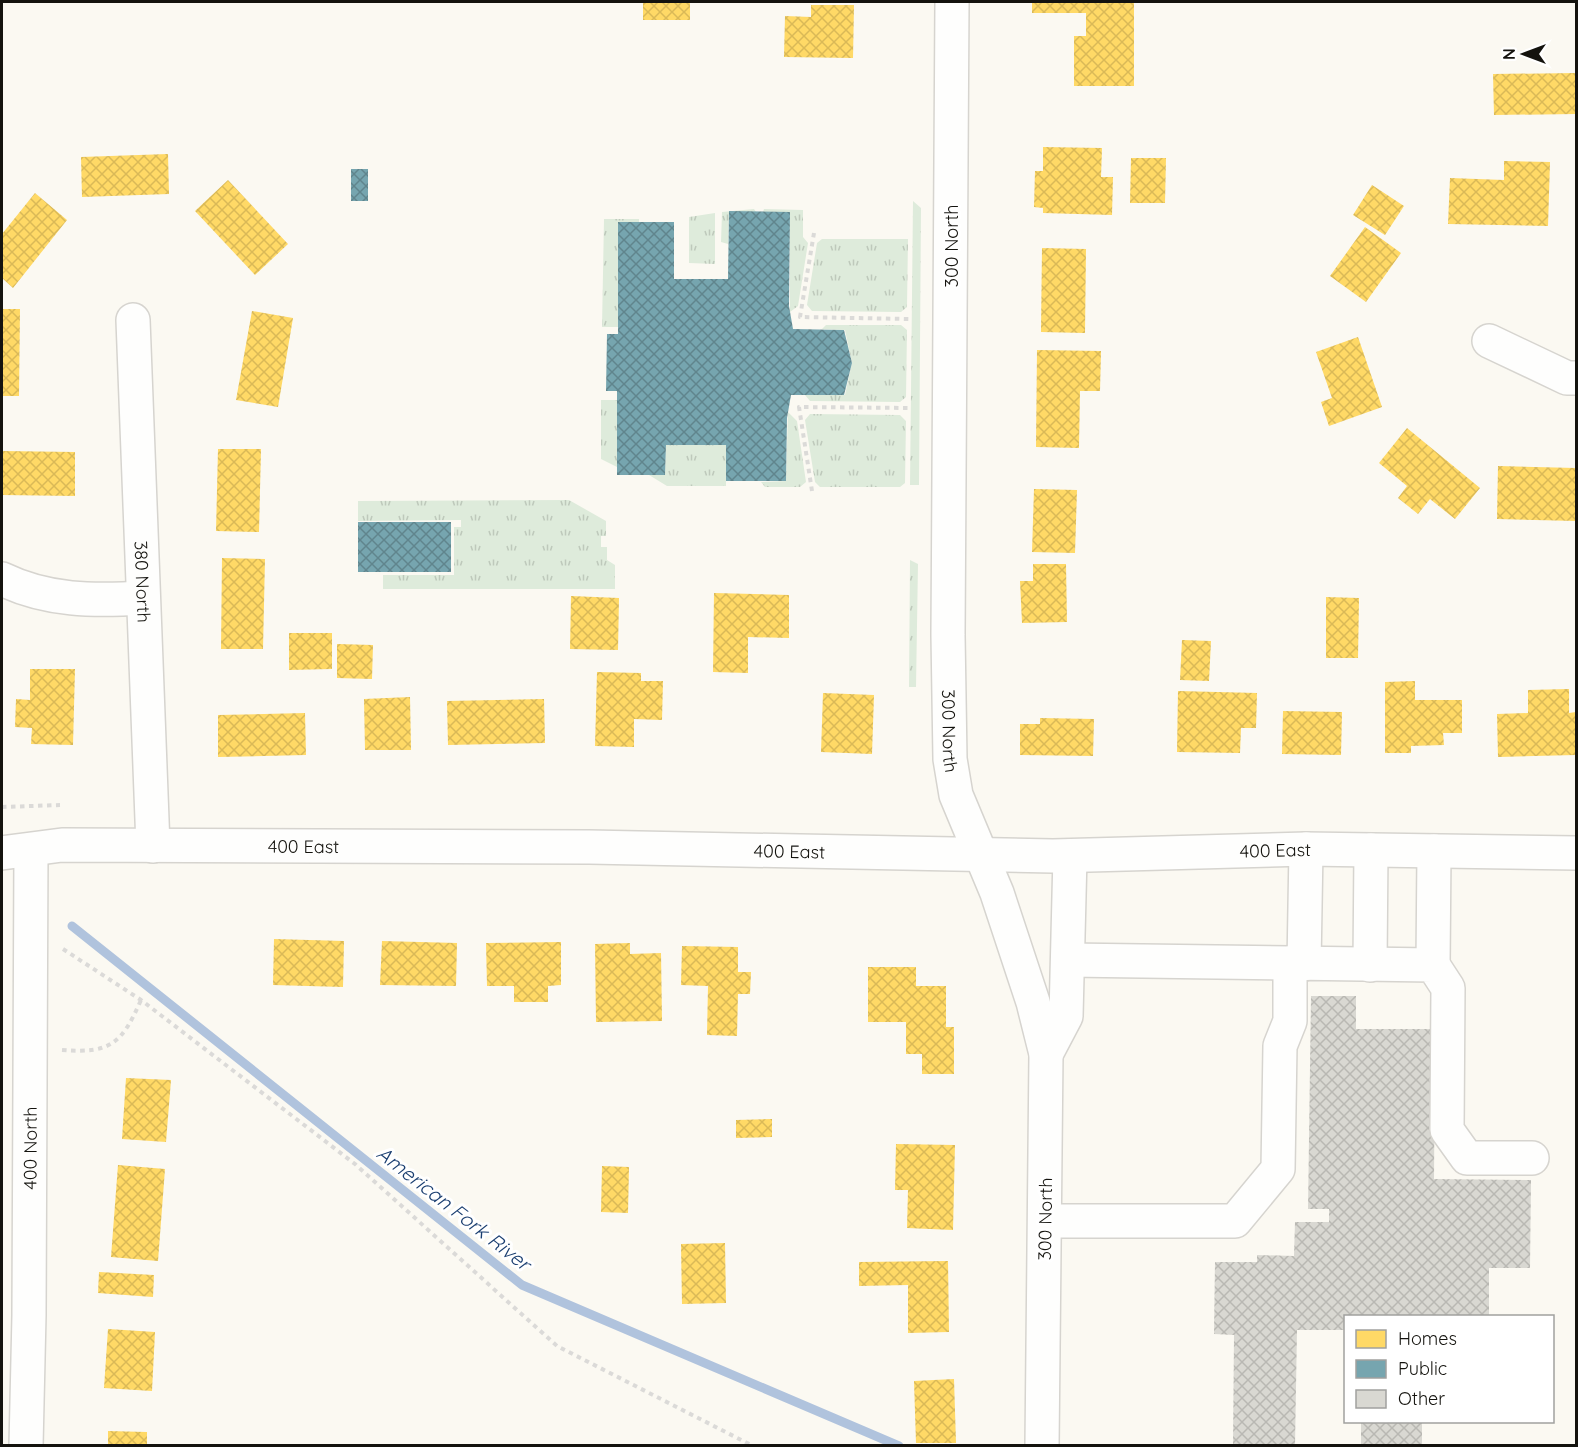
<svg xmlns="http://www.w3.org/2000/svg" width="1578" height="1447" font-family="Quicksand,sans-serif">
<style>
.grass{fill:url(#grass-tufts)}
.homes{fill:url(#homes-cross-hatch)}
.public{fill:url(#public-cross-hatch)}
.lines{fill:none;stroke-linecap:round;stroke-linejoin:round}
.stream{stroke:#b0c3dd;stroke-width:9}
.building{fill:url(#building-cross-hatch)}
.minor-casing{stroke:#d6d4cf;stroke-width:36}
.path{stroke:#dbdad8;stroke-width:4;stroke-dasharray:4.5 4.5;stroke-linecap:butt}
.minor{stroke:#fefefd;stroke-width:33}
.labels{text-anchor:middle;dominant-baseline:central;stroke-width:6;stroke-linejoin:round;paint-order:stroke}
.street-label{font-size:18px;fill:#14130e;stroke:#fff}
.water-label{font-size:20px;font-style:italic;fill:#1a3e70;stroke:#fff}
</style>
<defs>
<pattern id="grass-tufts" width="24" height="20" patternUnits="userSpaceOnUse" patternTransform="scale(1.5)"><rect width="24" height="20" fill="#deebdb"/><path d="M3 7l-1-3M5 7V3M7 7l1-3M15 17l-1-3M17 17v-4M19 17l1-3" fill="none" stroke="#bec9bb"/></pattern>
<pattern id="homes-cross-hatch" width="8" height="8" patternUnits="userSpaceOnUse" patternTransform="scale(1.5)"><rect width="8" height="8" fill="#ffd966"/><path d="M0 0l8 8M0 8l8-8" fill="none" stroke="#dab957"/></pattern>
<pattern id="public-cross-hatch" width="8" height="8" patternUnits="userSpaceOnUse" patternTransform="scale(1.5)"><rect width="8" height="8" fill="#76a5af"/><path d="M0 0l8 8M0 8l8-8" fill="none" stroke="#60858d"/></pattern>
<pattern id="building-cross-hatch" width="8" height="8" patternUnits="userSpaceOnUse" patternTransform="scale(1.5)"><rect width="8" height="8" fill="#d9d8d2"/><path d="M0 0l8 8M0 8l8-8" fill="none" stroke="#b9b8b3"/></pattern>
</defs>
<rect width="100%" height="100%" fill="#fbf9f2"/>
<!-- grass -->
<path class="grass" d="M 913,201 L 921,208 L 919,485 L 910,485 Z
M 754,209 L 756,212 L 729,212 L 728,244 L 721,242 L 722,212 Z
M 764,209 L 803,210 L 803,237 L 808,243 L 798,306 L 790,312 L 790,212 L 763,212 Z
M 715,213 L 715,264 L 689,263 L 689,217 Z
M 604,219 L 639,219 L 639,222 L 618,222 L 618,327 L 602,327 Z
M 822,239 L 908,239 L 907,307 L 901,312 L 812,311 L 807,305 L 817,243 Z
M 826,325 L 901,325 L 907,330 L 906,397 L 900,402 L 810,401 L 805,395 L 845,395 L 852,363 L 845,330 L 822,329 Z
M 601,400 L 617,400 L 617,467 L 601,459 Z
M 788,412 L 797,421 L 806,482 L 800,487 L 765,487 L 761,482 L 786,481 Z
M 810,414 L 900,415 L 906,421 L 905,483 L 900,487 L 820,487 L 815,482 L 805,420 Z
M 666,445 L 726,445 L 726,486 L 667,486 L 649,475 L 665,475 Z
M 569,500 L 606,521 L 606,536 L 601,536 L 601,547 L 607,547 L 607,560 L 615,565 L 615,589 L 383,589 L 383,575 L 454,575 L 454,527 L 461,527 L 461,520 L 358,521 L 358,501 Z
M 910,560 L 918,564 L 916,687 L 909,687 Z"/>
<!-- homes -->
<path class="homes" d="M 643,2 L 690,2 L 690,20 L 643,20 Z
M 1032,2 L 1134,2 L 1134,86 L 1074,86 L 1074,36 L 1086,36 L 1086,13 L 1032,13 Z
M 811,5 L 854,5 L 853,58 L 784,57 L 785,16 L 811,17 Z
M 1576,73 L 1576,114 L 1494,115 L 1493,74 Z
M 1043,147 L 1102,148 L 1101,177 L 1113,177 L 1112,215 L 1043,213 L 1043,208 L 1034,207 L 1035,171 L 1043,171 Z
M 168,154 L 169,194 L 82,197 L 81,157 Z
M 1131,158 L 1166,158 L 1165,203 L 1130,203 Z
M 1504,161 L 1550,162 L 1548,226 L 1448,224 L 1450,178 L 1504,180 Z
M 228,180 L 288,244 L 255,275 L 195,211 Z
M 1372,185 L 1404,206 L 1385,235 L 1353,215 Z
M 35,193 L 67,220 L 13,288 L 2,278 L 2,234 Z
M 1365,227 L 1401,253 L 1366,302 L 1330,276 Z
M 1042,248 L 1086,249 L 1085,333 L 1041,332 Z
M 2,309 L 20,309 L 19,396 L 2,396 Z
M 252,311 L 293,318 L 278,407 L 236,400 Z
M 1358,337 L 1382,407 L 1329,426 L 1321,402 L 1332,398 L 1316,352 Z
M 1037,350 L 1101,351 L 1100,391 L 1080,391 L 1079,448 L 1036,447 Z
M 1407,428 L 1480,488 L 1455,519 L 1430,499 L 1418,514 L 1398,498 L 1407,486 L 1379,463 Z
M 218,449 L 261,449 L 259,532 L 216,531 Z
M 2,451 L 75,452 L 75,496 L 2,495 Z
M 1498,466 L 1576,468 L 1576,521 L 1497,519 Z
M 1034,489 L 1077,490 L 1075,553 L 1032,552 Z
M 222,558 L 265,559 L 263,649 L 221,649 Z
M 1033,564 L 1066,564 L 1067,622 L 1022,623 L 1020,581 L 1033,581 Z
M 714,593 L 789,595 L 789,638 L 748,637 L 748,673 L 713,672 Z
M 571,596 L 619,598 L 618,650 L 570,649 Z
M 1326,597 L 1359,598 L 1358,658 L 1326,658 Z
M 289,633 L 332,633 L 332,669 L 289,670 Z
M 1182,640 L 1211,641 L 1209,681 L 1180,680 Z
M 337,644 L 373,645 L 372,679 L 337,678 Z
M 30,669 L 75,669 L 73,745 L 31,744 L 32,728 L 15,727 L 16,699 L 30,700 Z
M 597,672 L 641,673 L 641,681 L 663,681 L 662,720 L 634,719 L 634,747 L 595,746 Z
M 1415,681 L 1415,700 L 1462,700 L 1462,733 L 1443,733 L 1444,745 L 1411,746 L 1411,753 L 1385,753 L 1385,682 Z
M 1569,689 L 1569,713 L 1576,712 L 1576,755 L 1498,757 L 1497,714 L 1528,713 L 1528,690 Z
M 1178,691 L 1257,693 L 1256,728 L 1241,728 L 1240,753 L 1177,752 Z
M 823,693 L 874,695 L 872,754 L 821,752 Z
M 410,697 L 411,750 L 365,750 L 364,699 Z
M 544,699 L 545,743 L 448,745 L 447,701 Z
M 1283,711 L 1342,712 L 1341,755 L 1282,754 Z
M 305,713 L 306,755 L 218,757 L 218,715 Z
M 1040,718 L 1094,719 L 1093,756 L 1020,755 L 1020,724 L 1040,724 Z
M 274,939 L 344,941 L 343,987 L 273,985 Z
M 382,941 L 457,943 L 456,986 L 380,985 Z
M 561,942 L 561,985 L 548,986 L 548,1002 L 514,1002 L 514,986 L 487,986 L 486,943 Z
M 630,943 L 630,954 L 661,953 L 662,1021 L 596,1022 L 595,944 Z
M 682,946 L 738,947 L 738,972 L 751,972 L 750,994 L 738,994 L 737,1036 L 707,1035 L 708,986 L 681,985 Z
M 868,967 L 916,967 L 916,986 L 946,986 L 946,1027 L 954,1027 L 954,1074 L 922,1074 L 922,1054 L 906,1054 L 906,1022 L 868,1022 Z
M 126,1078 L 171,1080 L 166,1142 L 122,1139 Z
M 772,1119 L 772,1137 L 736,1138 L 736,1120 Z
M 896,1144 L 955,1145 L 953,1230 L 907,1228 L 908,1190 L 895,1190 Z
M 118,1165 L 165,1169 L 158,1261 L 111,1257 Z
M 602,1166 L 629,1167 L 628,1213 L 601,1212 Z
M 725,1243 L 726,1303 L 682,1304 L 681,1244 Z
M 948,1261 L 949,1332 L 908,1333 L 908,1285 L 859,1286 L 859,1262 Z
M 99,1272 L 154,1275 L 153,1297 L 98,1293 Z
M 108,1329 L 155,1332 L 152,1391 L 104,1388 Z
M 954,1379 L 956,1443 L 916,1443 L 914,1381 Z
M 108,1431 L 147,1432 L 147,1446 L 108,1446 Z"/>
<!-- public -->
<path class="public" d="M 351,169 L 368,169 L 368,201 L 351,201 Z
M 729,211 L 790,212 L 789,306 L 793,329 L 844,330 L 852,363 L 844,395 L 791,395 L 787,418 L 786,481 L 726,481 L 726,445 L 666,445 L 665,475 L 617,475 L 617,391 L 606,391 L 607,334 L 618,334 L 618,222 L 674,222 L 674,279 L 728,279 Z
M 358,522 L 451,522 L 451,572 L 358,572 Z"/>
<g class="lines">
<!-- stream -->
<path class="stream" d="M 72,926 L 522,1285 L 899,1446"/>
</g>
<!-- building -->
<path class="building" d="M 1311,996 L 1356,996 L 1356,1029 L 1435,1029 L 1434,1179 L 1531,1180 L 1530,1268 L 1489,1268 L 1489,1316 L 1346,1316 L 1346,1330 L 1297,1330 L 1295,1446 L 1233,1446 L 1234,1335 L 1214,1334 L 1215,1262 L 1257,1262 L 1257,1255 L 1294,1256 L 1295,1222 L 1329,1222 L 1329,1209 L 1308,1209 Z
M 1361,1422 L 1422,1422 L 1422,1446 L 1361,1446 Z"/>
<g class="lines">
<!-- minor casing -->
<g class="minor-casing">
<g id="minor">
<path id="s1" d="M 952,2 L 948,635 L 950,759 L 956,795 L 997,893 L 1033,1002 L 1046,1054 L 1042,1446"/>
<path id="s2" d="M 133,320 L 153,846"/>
<path d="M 1489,341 L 1567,378 L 1576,378"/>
<path d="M 2,579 C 47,601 94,601 143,598"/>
<path id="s3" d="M 2,853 L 62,845 L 589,847 L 1053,856 L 1306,849 L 1576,853"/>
<path d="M 1068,960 L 1290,963"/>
<path d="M 1304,964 L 1306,849"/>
<path d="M 1370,965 L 1371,850"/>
<path d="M 1433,965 L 1434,851"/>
<path d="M 1046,1054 L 1066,1016 L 1070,856"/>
<path d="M 1045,1221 L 1235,1221 L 1278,1169 L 1280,1046 L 1290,1021 L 1290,963 L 1433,965 L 1448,988 L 1447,1130 L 1467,1158 L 1532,1158"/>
<path id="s4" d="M 26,1446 L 29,1315 L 31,850"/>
</g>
</g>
<!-- path -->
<path class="path" d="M 814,233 L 800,317 L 910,319
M 812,491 L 799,407 L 909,408
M 2,807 L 60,805
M 63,949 L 141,1000 L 355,1164 L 557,1346 L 753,1446
M 62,1050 C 111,1054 122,1043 141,1000"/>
<!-- minor -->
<use href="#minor" class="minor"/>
</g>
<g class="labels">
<!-- street labels -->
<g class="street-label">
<text transform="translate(951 246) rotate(-90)">300 North</text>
<text stroke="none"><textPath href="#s2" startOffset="262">380 North</textPath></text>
<text stroke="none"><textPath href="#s1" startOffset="729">300 North</textPath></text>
<text stroke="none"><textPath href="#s3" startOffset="302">400 East</textPath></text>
<text stroke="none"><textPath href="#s3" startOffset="1274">400 East</textPath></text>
<text stroke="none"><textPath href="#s3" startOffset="788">400 East</textPath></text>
<text stroke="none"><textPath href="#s4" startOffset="298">400 North</textPath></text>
<text transform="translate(1045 1219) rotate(-89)">300 North</text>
</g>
<!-- water labels -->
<g class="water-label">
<text transform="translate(454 1208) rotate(38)">American Fork River</text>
</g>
</g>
<!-- border -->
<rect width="1578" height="1447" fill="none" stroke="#14130e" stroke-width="6"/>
<!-- legend -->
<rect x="1344" y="1315" width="210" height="108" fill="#ffffff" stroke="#a1a19f" stroke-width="1.5"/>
<rect x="1356" y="1330" width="30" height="18" fill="#ffd966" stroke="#a1a19f" stroke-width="1.5"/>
<text x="1398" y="1345" font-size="18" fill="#14130e">Homes</text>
<rect x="1356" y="1360" width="30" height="18" fill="#76a5af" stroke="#a1a19f" stroke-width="1.5"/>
<text x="1398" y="1375" font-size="18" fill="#14130e">Public</text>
<rect x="1356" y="1390" width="30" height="18" fill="#d9d8d2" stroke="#a1a19f" stroke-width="1.5"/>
<text x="1398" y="1405" font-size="18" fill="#14130e">Other</text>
<!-- north arrow -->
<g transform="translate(1524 54) rotate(270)" stroke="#ffffff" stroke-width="4.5" paint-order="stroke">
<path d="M0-4.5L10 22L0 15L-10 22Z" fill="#14130e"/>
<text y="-9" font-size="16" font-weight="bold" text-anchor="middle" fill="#14130e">N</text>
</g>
</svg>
